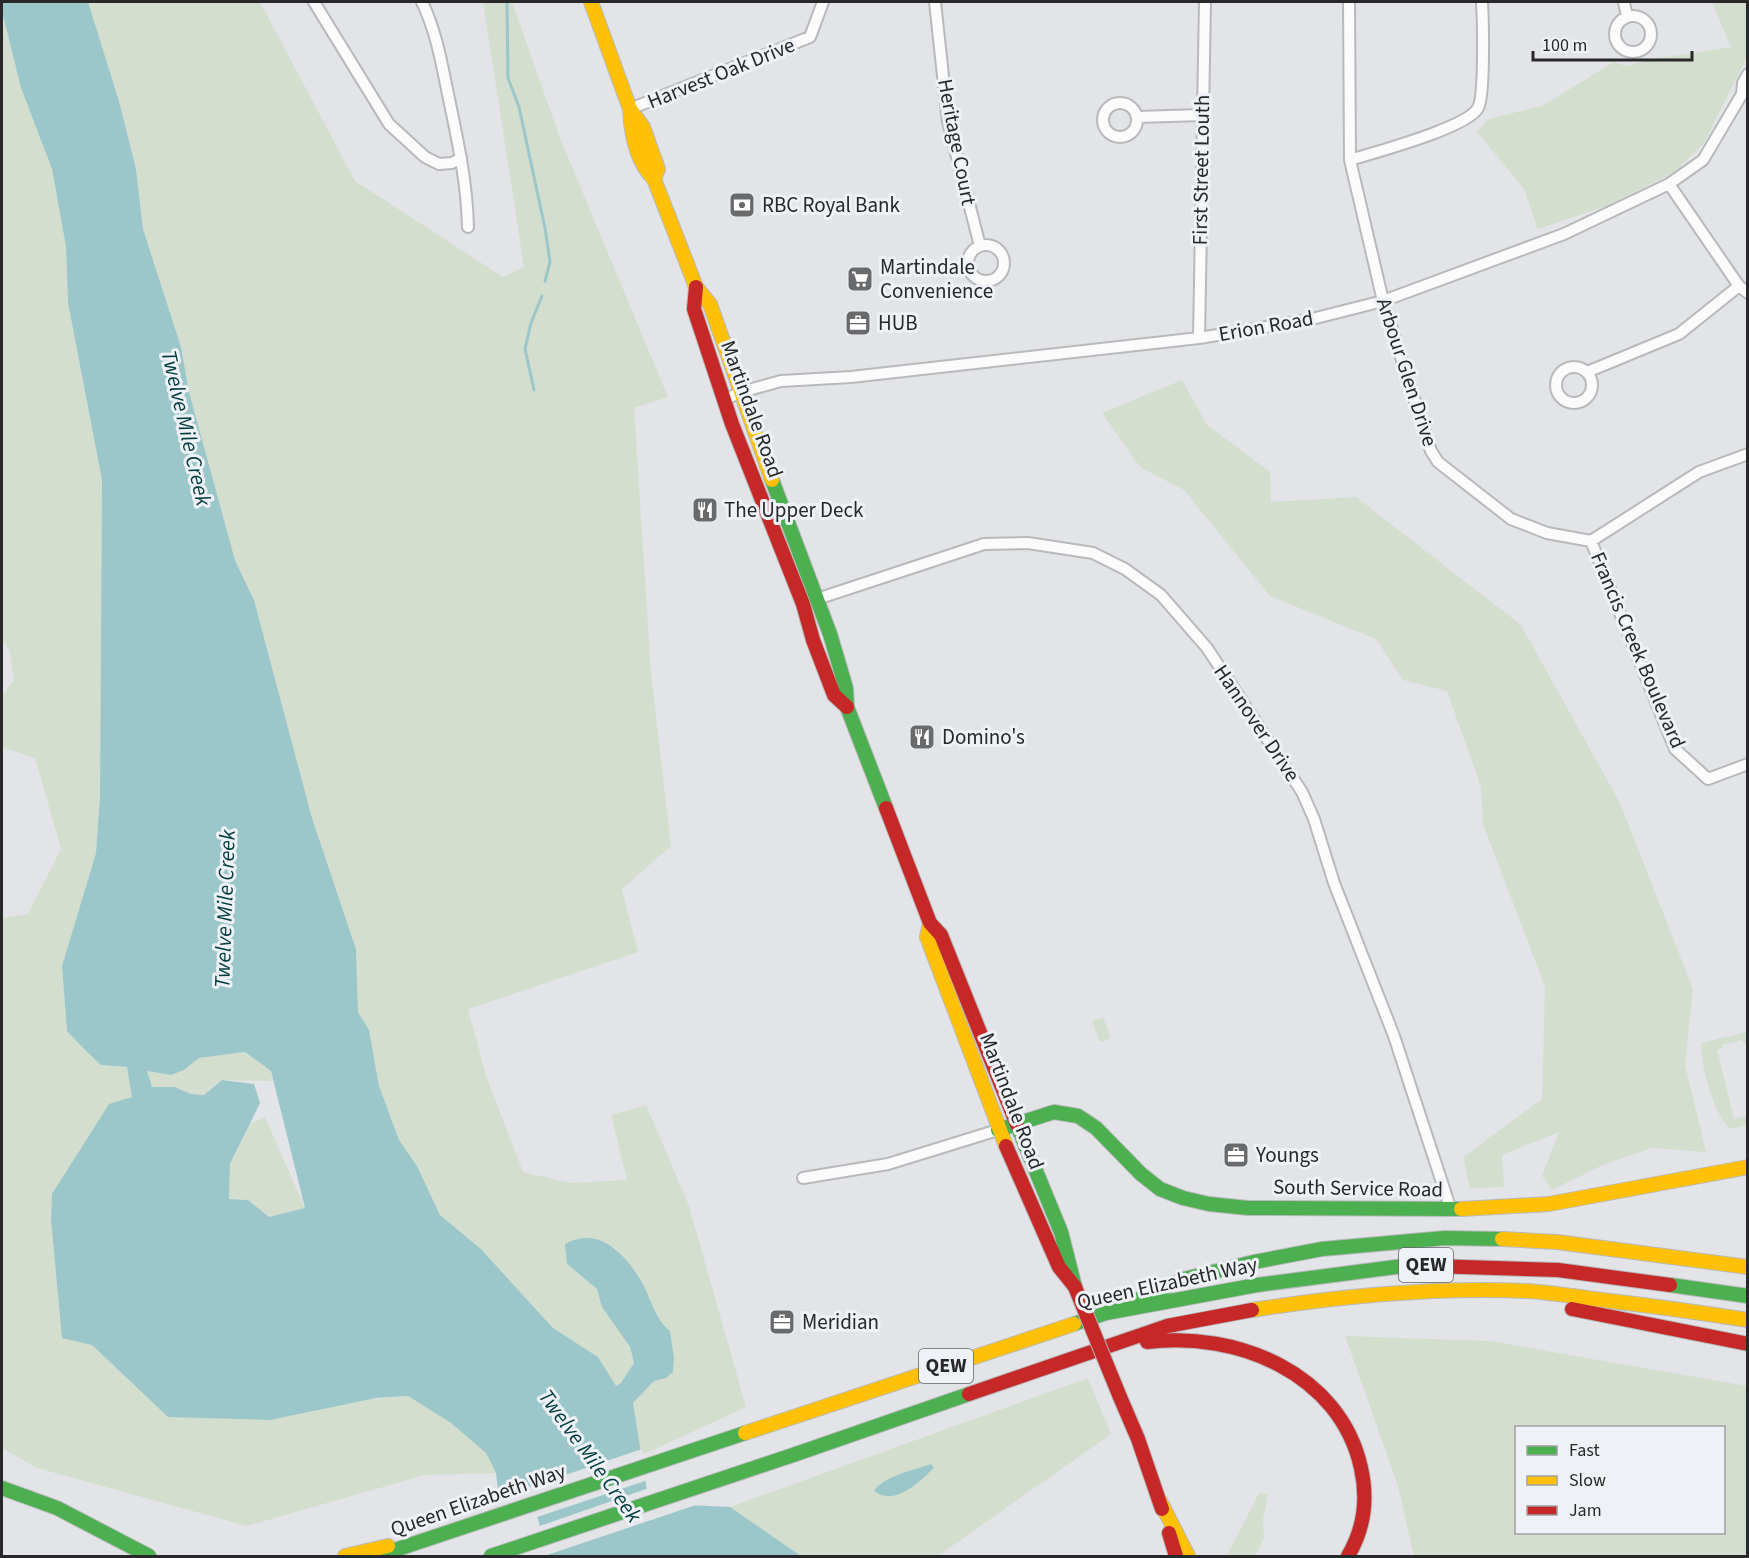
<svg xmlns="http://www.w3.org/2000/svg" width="1749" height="1558" font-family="'Source Sans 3',sans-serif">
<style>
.green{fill:#d4dece;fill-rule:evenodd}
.water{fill:#9cc7ca;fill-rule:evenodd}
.pier{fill:#e3e4e7}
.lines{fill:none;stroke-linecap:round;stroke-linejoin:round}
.stream{stroke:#9cc7ca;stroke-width:3}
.street-casing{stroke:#b8b9bb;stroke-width:14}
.fast-casing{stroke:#b8b9bb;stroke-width:16}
.slow-casing{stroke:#b8b9bb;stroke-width:16}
.jam-casing{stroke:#b8b9bb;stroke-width:16}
.street{stroke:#fbfbfb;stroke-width:10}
.fast{stroke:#4caf50;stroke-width:14}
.slow{stroke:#ffc107;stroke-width:14}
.jam{stroke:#c62828;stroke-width:14}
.jam-bridge-casing{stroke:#b8b9bb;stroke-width:16;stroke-linecap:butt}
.jam-bridge{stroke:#c62828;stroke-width:14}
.labels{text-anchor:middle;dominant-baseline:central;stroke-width:6;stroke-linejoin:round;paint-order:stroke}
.shield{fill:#eef1f6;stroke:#636467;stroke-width:1.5}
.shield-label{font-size:20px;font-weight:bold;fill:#28282a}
.street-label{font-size:21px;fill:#28282a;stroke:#eef1f6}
.poi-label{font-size:21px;fill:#28282a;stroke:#eef1f6;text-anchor:start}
.water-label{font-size:22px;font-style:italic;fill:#003d40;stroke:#eef1f6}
</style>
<rect width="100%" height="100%" fill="#e3e4e7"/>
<!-- green -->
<path class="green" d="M 88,2 L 260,2 L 355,181 L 503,277 L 524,267 L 483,2 L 512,2 L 560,138 L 668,397 L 634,408 L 651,673 L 671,846 L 622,889 L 638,952 L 468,1009 L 486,1076 L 523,1172 L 570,1183 L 627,1180 L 611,1115 L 646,1105 L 689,1206 L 746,1407 L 640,1456 L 633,1403 L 654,1381 L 666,1378 L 670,1331 L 661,1324 L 640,1279 L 614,1247 L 567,1264 L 597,1289 L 602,1307 L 630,1347 L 634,1363 L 621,1383 L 615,1386 L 598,1357 L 553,1328 L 481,1249 L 440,1215 L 417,1166 L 399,1140 L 379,1086 L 369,1030 L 358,1012 L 356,949 L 312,818 L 254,600 L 235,560 L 189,392 L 181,347 L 143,229 L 136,169 L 119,101 Z
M 1712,2 L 1747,2 L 1747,57 L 1704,143 L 1673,173 L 1609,205 L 1538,229 L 1524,189 L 1477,132 L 1488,119 L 1542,106 L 1614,62 L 1626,66 L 1653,59 L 1731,47 Z
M 2,11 L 21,88 L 52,169 L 66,247 L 68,303 L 102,480 L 100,796 L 96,853 L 62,966 L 67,1031 L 85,1050 L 101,1065 L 127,1067 L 132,1097 L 52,1194 L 51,1220 L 62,1337 L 92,1345 L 168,1417 L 408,1396 L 451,1423 L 486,1453 L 496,1473 L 425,1475 L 247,1526 L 37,1468 L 2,1448 L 2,918 L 28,914 L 61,849 L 35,758 L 2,747 L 2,696 L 14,680 L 10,652 L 2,639 Z
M 1182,380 L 1207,425 L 1270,472 L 1271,502 L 1356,497 L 1521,625 L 1620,803 L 1693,989 L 1685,1065 L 1706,1152 L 1652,1148 L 1603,1165 L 1552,1190 L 1542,1176 L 1559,1132 L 1502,1155 L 1504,1187 L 1470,1188 L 1463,1157 L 1542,1099 L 1545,987 L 1483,824 L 1481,787 L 1447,691 L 1403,680 L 1376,639 L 1270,596 L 1184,490 L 1140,467 L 1102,413 Z
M 1103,1017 L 1111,1038 L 1100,1042 L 1092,1021 Z
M 1747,1032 L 1747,1042 L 1743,1043 L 1742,1040 L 1722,1045 L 1723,1048 L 1717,1050 L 1734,1119 L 1747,1116 L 1747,1125 L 1731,1129 C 1714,1117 1700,1063 1701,1043 Z
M 245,1052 L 271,1071 L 273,1081 L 222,1080 L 204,1095 L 191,1094 L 175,1087 L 152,1087 L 147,1071 L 171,1075 L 184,1070 L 199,1058 Z
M 265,1117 L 305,1208 L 269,1217 L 248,1200 L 229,1199 L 230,1165 L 250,1124 Z
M 1345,1336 L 1490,1341 L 1747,1386 L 1747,1556 L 1414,1556 L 1398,1486 ZM 1516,1428 L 1724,1428 L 1724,1532 L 1516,1532 Z
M 1088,1378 L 1111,1434 L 938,1556 L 801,1556 L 730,1507 Z
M 1259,1493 L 1268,1494 L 1263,1519 L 1264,1538 L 1256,1555 L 1255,1556 L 1227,1556 Z"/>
<!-- water -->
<path class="water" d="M 2,2 L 88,2 L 119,101 L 136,169 L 143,229 L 181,347 L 189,392 L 235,560 L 254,600 L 312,818 L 356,949 L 358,1012 L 369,1030 L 379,1086 L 399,1140 L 417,1166 L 440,1215 L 481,1249 L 553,1328 L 598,1357 L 616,1386 L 621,1383 L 634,1363 L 630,1347 L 602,1307 L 597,1289 L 567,1264 L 565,1244 C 598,1226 623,1252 640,1279 C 651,1297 654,1318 670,1331 L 674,1358 L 673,1372 L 666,1378 L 654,1381 L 633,1403 L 649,1503 L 730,1507 L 801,1556 L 547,1556 L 538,1519 L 526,1498 L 498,1490 L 496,1473 L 486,1453 L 451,1423 L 408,1396 L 376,1398 L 270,1420 L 168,1417 L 92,1345 L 62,1338 L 51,1220 L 52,1194 L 109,1104 L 132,1097 L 127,1067 L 101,1065 L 85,1050 L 67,1031 L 62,966 L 96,853 L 100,796 L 102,480 L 68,303 L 66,247 L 52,169 L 21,88 L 2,11 ZM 245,1052 L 271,1071 L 305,1208 L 269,1217 L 248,1200 L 229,1199 L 230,1164 L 260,1103 L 254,1084 L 222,1080 L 204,1095 L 191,1094 L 175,1087 L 152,1087 L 147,1071 L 171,1075 L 184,1070 L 199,1058 Z
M 931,1464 L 934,1468 C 919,1482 895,1507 874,1491 C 884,1476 914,1470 931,1464 Z"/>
<!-- pier -->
<path class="pier" d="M 642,1449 L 648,1480 L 534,1518 L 524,1501 L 506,1495 Z
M 649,1488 L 651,1500 L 705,1502 L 544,1556 L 537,1527 Z"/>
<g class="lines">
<!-- stream -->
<path class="stream" d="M 507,2 L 508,78 L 519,107 L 545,228 L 550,262 L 545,281
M 534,390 L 525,349 L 531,323 L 542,296"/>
<!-- street casing -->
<g class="street-casing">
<path id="street" d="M 314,2 L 389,124 L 425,157 L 439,164 L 452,163 L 461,158
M 422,2 C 437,33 442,66 449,99 C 458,142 467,183 468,227
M 935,2 L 948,122 L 980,246
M 1349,2 L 1350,160 L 1383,301 L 1431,451 L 1438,462 L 1511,519 L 1547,533 L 1591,541 L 1699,472 L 1748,454
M 1624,2 L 1627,17
M1615 34a18 18 0 1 1 36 0a18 18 0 1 1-36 0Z
M 1742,94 L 1743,83 L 1748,74
M1103 120a17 17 0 1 1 34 0a17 17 0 1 1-34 0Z
M 630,109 L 810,37 L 823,2
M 1137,117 L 1202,115
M 1350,160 C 1375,152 1467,128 1478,108 C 1485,96 1483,19 1482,2
M 1669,184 L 1739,286 L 1748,293
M968 263a18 18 0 1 1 36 0a18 18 0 1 1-36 0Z
M 1199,338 L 1205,2
M1556 385a18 18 0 1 1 36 0a18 18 0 1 1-36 0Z
M 1587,372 L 1679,334 L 1739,286
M 726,399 L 741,392 L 781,381 L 851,377 L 1199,338 L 1308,320 L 1383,301 L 1564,234 L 1669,184 L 1703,160 L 1742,94 L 1748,88
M 1591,541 L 1675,749 L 1708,779 L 1748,764
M 817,599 L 984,544 L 1028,543 L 1093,553 L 1125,569 L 1161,595 L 1207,648 L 1302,792 L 1314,819 L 1334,883 L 1394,1036 L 1451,1210
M 803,1178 L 888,1164 L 998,1130"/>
</g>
<!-- fast casing -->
<g class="fast-casing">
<path id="fast" d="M 772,480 L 830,634 L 846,688 L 847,707 L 886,808
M 1017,1125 L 1061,1232 L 1075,1287
M 998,1130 L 1054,1112 L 1078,1116 L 1096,1128 L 1141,1174 L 1160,1189 L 1183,1198 L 1209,1204 L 1248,1208 L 1461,1209
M 1670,1285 L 1748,1296
M 1141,1298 L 1184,1279 L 1254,1262 L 1322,1249 L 1445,1238 L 1502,1239
M 1074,1324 L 1106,1313 L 1257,1285 L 1411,1265 L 1432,1266
M 2,1488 L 57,1508 L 149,1556
M 377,1556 L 745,1433
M 491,1556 L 796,1454 L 969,1394"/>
</g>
<!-- slow casing -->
<g class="slow-casing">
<path id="slow" d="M 591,2 L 630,109 L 643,127 L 658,169 L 654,179
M 630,109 C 631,134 636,161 654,179 L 696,287 L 710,304 L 772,480
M 930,923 L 927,937 L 1006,1146
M 1461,1209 L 1549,1204 L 1748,1167
M 1502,1239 L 1557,1242 L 1748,1267
M 1252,1310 C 1342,1296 1435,1287 1526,1291 C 1548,1292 1571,1296 1594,1299 C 1645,1305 1697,1312 1748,1320
M 745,1433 L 1074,1324
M 1160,1501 L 1188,1556
M 345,1556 L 388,1546"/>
</g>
<!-- jam casing -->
<g class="jam-casing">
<path id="jam" d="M 696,287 L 694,309 L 732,424 L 803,604 L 813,640 L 834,695 L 847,707
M 886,808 L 930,923 L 941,935 L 1017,1125
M 1006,1146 L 1059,1267 L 1075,1287
M 1432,1266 L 1558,1270 L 1670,1285
M 1572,1309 L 1748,1344
M 1147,1342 C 1237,1331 1340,1373 1361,1468 C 1368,1499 1364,1529 1348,1556
M 969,1394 L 1167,1326 L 1252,1310
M 1120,1397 L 1138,1439 L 1162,1509
M 1169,1533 L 1176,1556"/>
</g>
<!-- street -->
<use href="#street" class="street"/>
<!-- fast -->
<use href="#fast" class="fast"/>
<!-- slow -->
<use href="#slow" class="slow"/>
<!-- jam -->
<use href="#jam" class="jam"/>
<!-- jam-bridge casing -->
<g class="jam-bridge-casing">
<path id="jam-bridge" d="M 1075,1287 L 1120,1397"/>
</g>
<!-- jam-bridge -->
<use href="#jam-bridge" class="jam-bridge"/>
</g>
<!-- icons -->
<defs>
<g id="bank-square" transform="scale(1.35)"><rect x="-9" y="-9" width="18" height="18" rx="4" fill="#696a6c" stroke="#eef1f6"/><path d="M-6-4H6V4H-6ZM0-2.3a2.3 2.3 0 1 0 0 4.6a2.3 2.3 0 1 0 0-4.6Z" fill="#fff"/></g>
<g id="supermarket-square" transform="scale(1.35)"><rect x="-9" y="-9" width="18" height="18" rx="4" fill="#696a6c" stroke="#eef1f6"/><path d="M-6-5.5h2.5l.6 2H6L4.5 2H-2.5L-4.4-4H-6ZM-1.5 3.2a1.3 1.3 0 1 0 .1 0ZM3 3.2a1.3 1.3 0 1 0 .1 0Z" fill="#fff"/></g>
<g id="office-square" transform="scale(1.35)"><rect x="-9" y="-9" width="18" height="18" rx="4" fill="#696a6c" stroke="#eef1f6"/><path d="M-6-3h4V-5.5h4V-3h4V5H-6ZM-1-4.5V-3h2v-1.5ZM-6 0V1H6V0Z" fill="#fff"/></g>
<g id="restaurant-square" transform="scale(1.35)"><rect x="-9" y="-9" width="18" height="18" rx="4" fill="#696a6c" stroke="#eef1f6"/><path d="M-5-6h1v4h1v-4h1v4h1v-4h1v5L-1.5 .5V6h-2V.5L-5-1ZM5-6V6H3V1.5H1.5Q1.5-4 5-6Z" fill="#fff"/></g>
</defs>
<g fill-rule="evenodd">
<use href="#bank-square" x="742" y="205"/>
<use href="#supermarket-square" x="860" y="279"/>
<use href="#office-square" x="858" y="323"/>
<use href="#restaurant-square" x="705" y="510"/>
<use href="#restaurant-square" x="922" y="737"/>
<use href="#office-square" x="1236" y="1155"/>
<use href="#office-square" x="782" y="1322"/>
</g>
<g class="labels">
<!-- shield labels -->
<g class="shield">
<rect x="1399" y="1248" width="54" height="34" rx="4.5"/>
<rect x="919" y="1349" width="54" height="34" rx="4.5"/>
</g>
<g class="shield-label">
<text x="1426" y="1265">QEW</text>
<text x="946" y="1366">QEW</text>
</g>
<!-- street labels -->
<g class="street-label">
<text transform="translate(721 73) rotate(-22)">Harvest Oak Drive</text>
<text transform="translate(957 142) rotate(79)">Heritage Court</text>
<text transform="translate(1201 170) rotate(-89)">First Street Louth</text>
<text transform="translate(1266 326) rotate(-10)">Erion Road</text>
<text transform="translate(1407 372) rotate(72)">Arbour Glen Drive</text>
<text transform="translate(752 409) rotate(70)">Martindale Road</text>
<text transform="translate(1638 650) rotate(67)">Francis Creek Boulevard</text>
<text transform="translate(1257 723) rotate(56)">Hannover Drive</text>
<text transform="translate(1012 1101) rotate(69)">Martindale Road</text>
<text transform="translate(1358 1188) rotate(1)">South Service Road</text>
<text transform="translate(1167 1283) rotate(-12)">Queen Elizabeth Way</text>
<text transform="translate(478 1500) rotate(-19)">Queen Elizabeth Way</text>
</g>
<!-- poi labels -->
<g class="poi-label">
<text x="762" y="205">RBC Royal Bank</text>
<text x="880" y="267">Martindale<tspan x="880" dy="24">Convenience</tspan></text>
<text x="878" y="323">HUB</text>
<text x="724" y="510">The Upper Deck</text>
<text x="942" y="737">Domino's</text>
<text x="1256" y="1155">Youngs</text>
<text x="802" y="1322">Meridian</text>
</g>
<!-- water labels -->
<g class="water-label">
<text transform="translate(186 428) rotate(77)">Twelve Mile Creek</text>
<text transform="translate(225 909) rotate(-88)">Twelve Mile Creek</text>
<text transform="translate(590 1456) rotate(54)">Twelve Mile Creek</text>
</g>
</g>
<!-- border -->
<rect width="1749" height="1558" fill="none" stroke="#28282a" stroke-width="6"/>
<!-- legend -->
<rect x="1515" y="1426" width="210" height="108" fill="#eef1f6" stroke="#9fa1a4" stroke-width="1.5"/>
<rect x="1527" y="1446" width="30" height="9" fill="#4caf50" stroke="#9fa1a4" stroke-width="1.5"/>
<text x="1569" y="1456" font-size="18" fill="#28282a">Fast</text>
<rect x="1527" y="1476" width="30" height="9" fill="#ffc107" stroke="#9fa1a4" stroke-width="1.5"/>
<text x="1569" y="1486" font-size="18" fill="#28282a">Slow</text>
<rect x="1527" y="1506" width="30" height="9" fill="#c62828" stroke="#9fa1a4" stroke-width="1.5"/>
<text x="1569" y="1516" font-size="18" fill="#28282a">Jam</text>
<!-- scale -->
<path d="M1533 51v9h159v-9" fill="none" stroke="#28282a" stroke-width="3"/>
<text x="1542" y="51" font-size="18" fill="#28282a" stroke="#eef1f6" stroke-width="4.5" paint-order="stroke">100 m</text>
</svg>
